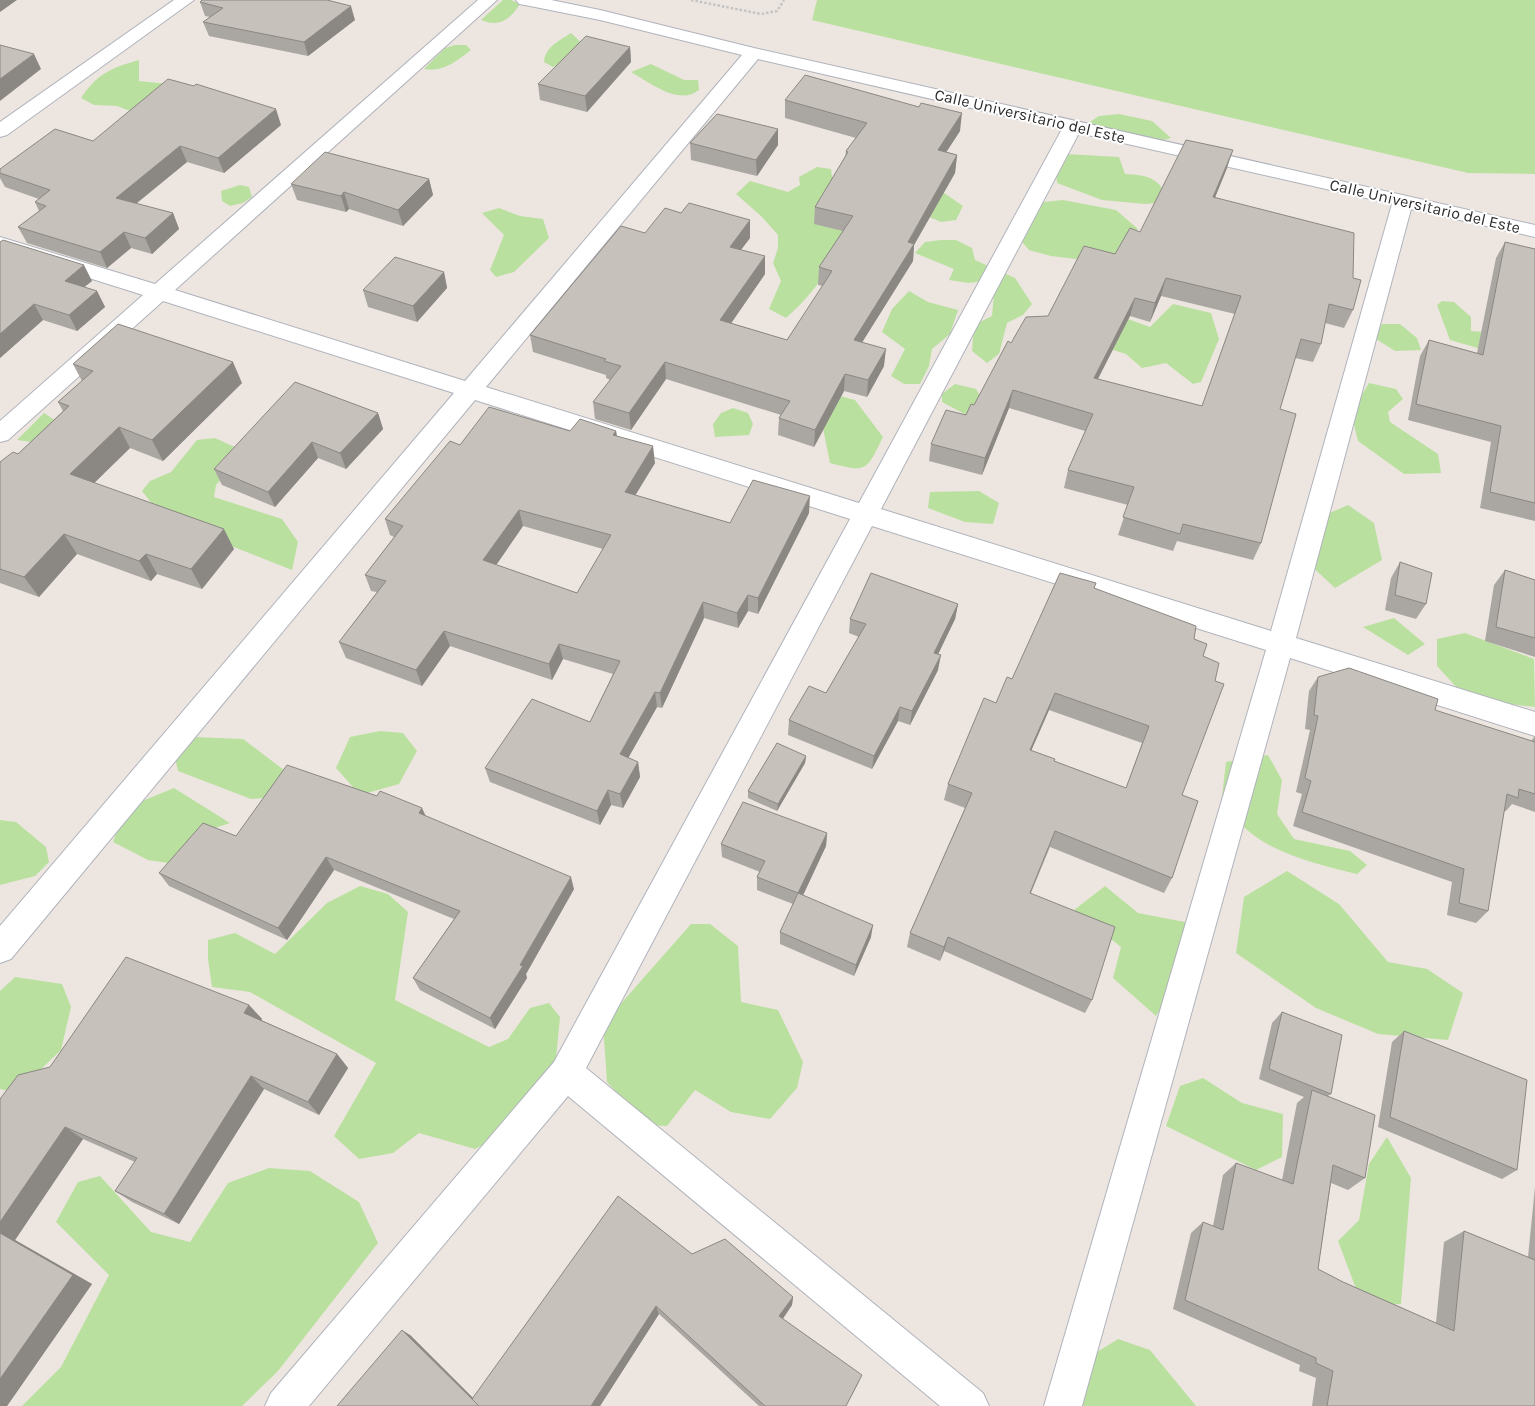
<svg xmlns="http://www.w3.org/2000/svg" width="1535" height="1406" font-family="Karla,sans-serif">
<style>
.green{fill:#bae09f}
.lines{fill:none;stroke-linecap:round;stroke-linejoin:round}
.minor-casing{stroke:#b0b3bc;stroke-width:2}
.path{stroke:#c4c4c4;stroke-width:2.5;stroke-dasharray:2.5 2;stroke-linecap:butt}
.minor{fill:#fff;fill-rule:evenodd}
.wall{fill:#aaa6a1;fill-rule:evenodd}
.shaded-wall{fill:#8b8783}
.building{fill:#c6c1bb;stroke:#8b8783;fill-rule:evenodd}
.labels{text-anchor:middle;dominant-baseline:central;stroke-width:4;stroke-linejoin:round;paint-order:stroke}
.far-street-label{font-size:16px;fill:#2c2c2c;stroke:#fff}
</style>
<rect width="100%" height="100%" fill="#ede6e0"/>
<!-- green -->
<path class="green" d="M 503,0 L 511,0 L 520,4 C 510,19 500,28 481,20 Z
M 817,0 L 1535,0 L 1535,174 L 1468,173 L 812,20 Z
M 571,33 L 586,47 L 553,67 L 544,62 C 545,47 559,41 571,33 Z
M 455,45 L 466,45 L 471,50 C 457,61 442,73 424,69 L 445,48 Z
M 139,60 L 139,81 L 178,85 L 135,113 L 117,106 L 94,105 L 81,98 C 98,73 111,68 139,60 Z
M 651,64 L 684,80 L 698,80 L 699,90 C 678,106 651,83 631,72 Z
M 1119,114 L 1152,121 L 1171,138 L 1149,144 L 1085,125 L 1099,116 Z
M 1066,154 L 1119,157 L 1125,174 C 1149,175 1160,178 1169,202 L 1145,204 L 1102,200 L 1057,183 L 1056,173 Z
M 817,167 L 831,169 L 833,184 L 852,234 C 832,264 814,294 786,318 L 769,309 L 781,281 L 773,263 L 778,248 L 778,235 L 761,216 L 736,194 L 750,181 L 788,192 L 800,185 L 799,177 Z
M 240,185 L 249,187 L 252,197 L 243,203 L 230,206 L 222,201 L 221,191 Z
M 934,186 L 963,206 L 956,220 L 941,222 L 907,207 Z
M 1063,200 L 1116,210 L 1138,229 L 1126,244 L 1116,264 L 1051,256 L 1029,250 L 1011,229 L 1043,202 Z
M 499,208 L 520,216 L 543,219 L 549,238 L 514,272 L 496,277 L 490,270 L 504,235 L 482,213 Z
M 941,240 L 956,240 L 972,248 L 975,260 L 1015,278 L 1032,304 L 1023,315 L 1007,323 L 999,354 L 987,363 L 972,351 L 974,325 L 992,316 L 994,293 L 983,281 L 969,283 L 949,280 L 954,269 L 915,253 L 925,242 Z
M 909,291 L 928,302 L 958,310 L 950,334 L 932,349 L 929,366 L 920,384 L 904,384 L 891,376 L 905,349 L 882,332 L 892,309 Z
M 1442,301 L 1454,302 L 1471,317 L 1471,331 L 1520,335 L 1488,351 L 1450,340 L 1437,305 Z
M 1087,304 L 1150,327 L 1173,304 L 1211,313 L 1219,339 L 1201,382 L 1193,384 L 1166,363 L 1142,368 L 1126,354 L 1075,338 L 1049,316 L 1051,308 Z
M 1382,324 L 1400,324 L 1417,338 L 1421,350 L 1395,351 L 1373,337 Z
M 1369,383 L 1396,389 L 1403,399 L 1388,412 L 1390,422 L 1438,454 L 1441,473 L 1404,474 L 1358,441 L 1351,413 Z
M 955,384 L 976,389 L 986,405 L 970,417 L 942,402 L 942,394 Z
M 829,393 L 855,400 L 883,437 C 866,471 868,473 830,463 L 817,398 Z
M 733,408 L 748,413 L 753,424 L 749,435 L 715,437 L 713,424 L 721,413 Z
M 44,413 L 67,428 L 54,445 L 17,440 Z
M 215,438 L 235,447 L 239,460 L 216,485 L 214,497 L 282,519 L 298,542 L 292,570 L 165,520 L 142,491 L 150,481 L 171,472 L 197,440 Z
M 979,491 L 999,503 L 993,524 L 965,522 L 928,508 L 930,492 Z
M 1348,505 L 1374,523 L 1382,560 L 1335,588 L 1306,561 L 1316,519 Z
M 1394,618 L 1425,644 L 1408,655 L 1363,627 Z
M 1465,633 L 1534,659 L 1535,707 L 1510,704 L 1458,689 L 1437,666 L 1437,639 Z
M 380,731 L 403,733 L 417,751 L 399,784 L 360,795 L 336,768 L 350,737 Z
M 194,737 L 243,739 L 284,770 L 278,797 L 251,799 L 178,771 L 174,753 Z
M 1268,755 L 1282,780 L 1277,814 L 1294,839 L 1350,851 L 1367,865 L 1357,874 C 1320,865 1274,855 1245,828 C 1236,820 1229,807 1222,797 L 1226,762 Z
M 174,788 L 230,823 L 200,833 L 168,863 L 148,860 L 113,842 L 125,808 Z
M 0,820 L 16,822 L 46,847 L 49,862 L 35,876 L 0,885 Z
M 1287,871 L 1339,904 L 1388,962 L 1427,969 L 1463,993 L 1448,1040 L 1378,1034 L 1316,1008 L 1236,953 L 1244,897 Z
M 360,886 L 388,894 L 408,912 L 395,1000 L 489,1047 L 508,1039 L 530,1008 L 549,1003 L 560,1017 L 556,1059 L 494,1139 L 475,1149 L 419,1133 L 393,1153 L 359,1159 L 334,1136 L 376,1063 L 250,992 L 212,987 L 208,959 L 208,940 L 235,933 L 275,954 L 327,903 Z
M 1105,886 L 1138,913 L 1190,923 L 1176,979 L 1156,1016 L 1113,978 L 1121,947 L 1074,910 Z
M 691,924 L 710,924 L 738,946 L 741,1002 L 778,1010 L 803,1062 L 797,1088 L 770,1119 L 731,1112 L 695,1090 L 667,1126 L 647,1125 L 607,1082 L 603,1024 Z
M 15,977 L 62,984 L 71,1007 L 61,1050 L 16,1093 L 0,1089 L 0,991 Z
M 1203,1078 L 1242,1103 L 1283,1114 L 1282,1157 L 1256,1170 L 1166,1126 L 1180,1086 Z
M 1387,1137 L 1411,1178 L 1401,1304 L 1363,1307 L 1338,1241 L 1359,1220 L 1369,1164 Z
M 269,1168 L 310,1171 L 359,1202 L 378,1243 L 278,1371 L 242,1406 L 22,1406 L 61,1367 L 109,1275 L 56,1222 L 78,1182 L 100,1176 L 151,1232 L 190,1242 L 228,1183 Z
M 1118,1339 L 1150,1350 L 1196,1406 L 1083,1406 L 1089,1357 Z"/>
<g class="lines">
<!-- minor casing -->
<g class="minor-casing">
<path id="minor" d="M 174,0 L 194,0 L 7,135 L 0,137 L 0,122 Z
M 478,0 L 497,0 L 175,290 L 465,381 L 742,55 L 600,20 L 525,5 L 519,4 L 516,0 L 551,0 L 600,10 L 754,48 L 1535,225 L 1535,237 L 1411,209 L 1296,638 L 1535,712 L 1535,736 L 1290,658 L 1082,1406 L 1044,1406 L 1266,650 L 872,526 L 586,1068 L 983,1393 L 989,1406 L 940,1406 L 568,1096 L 309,1406 L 265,1406 L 271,1393 L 554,1062 L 850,519 L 475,400 L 11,959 L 0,963 L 0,926 L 454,393 L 163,301 L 8,440 L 0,442 L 0,421 L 143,295 L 0,250 L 0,237 L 155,284 ZM 758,59 L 1062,129 L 859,503 L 486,387 ZM 1079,133 L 1392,204 L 1271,631 L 881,509 Z"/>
</g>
<!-- path -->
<path class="path" d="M 691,0 L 761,14 L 777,11 L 784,0"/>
<!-- minor -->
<use href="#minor" class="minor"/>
</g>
<!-- wall -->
<path class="wall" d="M 200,2 L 355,20 L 308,56 L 209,36 L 203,22 L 210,17 L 205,16 Z
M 630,47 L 631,62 L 587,112 L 540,100 L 538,84 Z
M 785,100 L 960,131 L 946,152 L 957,155 L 955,173 L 914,245 L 913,261 L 862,342 L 884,366 L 867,397 L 844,391 L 814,447 L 778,435 L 779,418 L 781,415 L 666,379 L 631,430 L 595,419 L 593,402 L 610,380 L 606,378 L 606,375 L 533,352 L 530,335 L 645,233 L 750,238 L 741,250 L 765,274 L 731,323 L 787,340 L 823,286 L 818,285 L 819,267 L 843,231 L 814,224 L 815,207 L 845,157 L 846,151 L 856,138 L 785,118 Z
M 281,125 L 224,173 L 187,162 L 136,204 L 173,213 L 179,229 L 152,254 L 131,248 L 107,268 L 27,243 L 18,227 L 39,211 L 35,202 L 39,199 L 5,187 L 0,178 L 0,169 L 93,141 Z
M 690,143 L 778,145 L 757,176 L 691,160 Z
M 1227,168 L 1215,197 L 1353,278 L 1353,310 L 1344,328 L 1325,323 L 1321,344 L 1313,362 L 1295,358 L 1280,409 L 1261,543 L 1253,560 L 1177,541 L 1173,551 L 1118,535 L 1128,505 L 1064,488 L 1068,470 L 1085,431 L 1009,408 L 982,475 L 929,461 L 931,444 L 966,415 L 974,405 L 1011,343 L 1048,316 L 1140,232 ZM 1161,296 L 1235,314 L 1202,406 L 1098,379 L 1130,316 L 1150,322 Z
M 429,179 L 433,195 L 403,226 L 349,209 L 346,212 L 297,200 L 291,184 Z
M 0,242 L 92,281 L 84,287 L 97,291 L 105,307 L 77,331 L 43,320 L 0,358 Z
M 1505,242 L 1535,249 L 1535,521 L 1480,508 L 1491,442 L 1408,420 L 1420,356 L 1429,340 L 1477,353 L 1496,258 Z
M 444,272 L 447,288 L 417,322 L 368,307 L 363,290 Z
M 73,364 L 242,383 L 163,461 L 130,448 L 94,483 L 234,549 L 202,589 L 157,574 L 151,581 L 77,554 L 39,597 L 0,583 L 0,462 L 18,454 L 63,411 L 58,402 L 82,381 Z
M 378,413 L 383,429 L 346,469 L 318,458 L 275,507 L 222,485 L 214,469 Z
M 570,431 L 616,431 L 617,436 L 655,463 L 635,495 L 730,523 L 809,513 L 758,614 L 748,611 L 738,628 L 704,618 L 662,708 L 657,707 L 628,758 L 638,762 L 640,777 L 623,808 L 611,805 L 600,825 L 490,782 L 485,768 L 590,722 L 613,674 L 563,659 L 552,680 L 450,646 L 422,686 L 346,658 L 339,642 L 377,592 L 371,591 L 365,575 L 394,537 L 390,535 L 385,519 L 460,445 ZM 523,526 L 603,549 L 577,593 L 496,565 Z
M 1400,562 L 1426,604 L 1416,619 L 1385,610 L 1391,578 Z
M 1505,570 L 1535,580 L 1535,657 L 1485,641 L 1494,585 Z
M 1096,583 L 1094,588 L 1194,639 L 1203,656 L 1182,795 L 1172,878 L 1164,893 L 1050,847 L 1031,893 L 1092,1000 L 1085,1013 L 944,951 L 940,961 L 907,947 L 910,933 L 965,808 L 944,800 L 948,784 L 996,703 L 1012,679 ZM 1049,710 L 1142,743 L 1126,788 L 1054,761 L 1031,751 Z
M 958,604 L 955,619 L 938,654 L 938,670 L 910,725 L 898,721 L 872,769 L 788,735 L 789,720 L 826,693 L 859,637 L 849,633 L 850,619 Z
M 1318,677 L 1435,710 L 1531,741 L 1535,736 L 1535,812 L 1512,804 L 1506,811 L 1504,811 L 1488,911 L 1476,923 L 1447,915 L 1452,882 L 1293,826 L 1302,794 L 1296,792 L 1310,730 L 1305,729 L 1309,691 Z
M 806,756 L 805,763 L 777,811 L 748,798 L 748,791 Z
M 426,816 L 574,889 L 526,974 L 527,978 L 495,1029 L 420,990 L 413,978 L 454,919 L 334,870 L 287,940 L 169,886 L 159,873 L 236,836 Z
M 827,833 L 826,846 L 803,895 L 871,937 L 854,976 L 780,944 L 780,932 L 793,904 L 757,890 L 757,877 L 760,872 L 722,857 L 721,844 Z
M 249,1005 L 262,1019 L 261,1020 L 337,1054 L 348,1068 L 319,1115 L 264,1089 L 179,1224 L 132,1202 L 115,1191 L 135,1162 L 83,1139 L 15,1240 L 92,1284 L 7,1406 L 0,1099 L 50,1067 Z
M 1282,1012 L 1331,1094 L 1328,1096 L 1365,1178 L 1348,1190 L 1331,1183 L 1318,1269 L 1343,1282 L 1436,1323 L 1444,1242 L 1464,1231 L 1528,1257 L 1535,1187 L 1535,1406 L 1312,1406 L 1316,1378 L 1299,1371 L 1300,1365 L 1173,1309 L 1191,1233 L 1203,1222 L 1213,1226 L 1223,1175 L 1236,1163 L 1282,1180 L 1297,1103 L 1304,1097 L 1259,1079 L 1272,1023 Z
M 1404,1031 L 1517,1170 L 1502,1179 L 1378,1127 L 1392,1042 Z
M 692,1254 L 793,1297 L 792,1305 L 783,1319 L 859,1382 L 846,1406 L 759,1406 L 659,1314 L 600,1406 L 337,1406 L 410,1335 L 473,1398 Z"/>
<!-- shaded-wall -->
<path class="shaded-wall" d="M 0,0 L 17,0 L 0,12 Z
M 351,6 L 355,20 L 308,56 L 304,42 Z
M 630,47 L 631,62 L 587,112 L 585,96 Z
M 34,54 L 41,69 L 0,101 L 0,79 Z
M 276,109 L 281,125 L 224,173 L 218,158 Z
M 962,113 L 960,131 L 936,168 L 938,150 Z
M 778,129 L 778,145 L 757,176 L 756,160 Z
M 180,146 L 187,162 L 123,214 L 116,198 Z
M 1233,150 L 1227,168 L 1208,215 L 1213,197 Z
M 957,155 L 955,173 L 914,245 L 913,261 L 853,357 L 854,340 Z
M 429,179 L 433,195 L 403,226 L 398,210 Z
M 344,192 L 349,209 L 346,212 L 341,196 Z
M 173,213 L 179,229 L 152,254 L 145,238 Z
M 750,220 L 750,238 L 730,264 L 730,247 Z
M 124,232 L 131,248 L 107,268 L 100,252 Z
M 765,256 L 765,274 L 721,338 L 720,320 Z
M 84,265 L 92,281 L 73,296 L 65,281 Z
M 444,272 L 447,288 L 417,322 L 413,306 Z
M 1166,278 L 1161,296 L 1150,322 L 1155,303 Z
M 97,291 L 105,307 L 77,331 L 69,315 Z
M 1135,298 L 1130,316 L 1089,396 L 1094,378 Z
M 34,304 L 43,320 L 0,358 L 0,334 Z
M 886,349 L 884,366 L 867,397 L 868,380 Z
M 233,362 L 242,383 L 163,461 L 152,440 Z
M 665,362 L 666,379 L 631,430 L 629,413 Z
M 845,374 L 844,391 L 814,447 L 815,430 Z
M 1013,390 L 1009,408 L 982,475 L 985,458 Z
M 378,413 L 383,429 L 346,469 L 340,453 Z
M 119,427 L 130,448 L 82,495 L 70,474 Z
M 616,431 L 618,447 L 613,435 Z
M 312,442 L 318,458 L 275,507 L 268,492 Z
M 653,446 L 655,463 L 627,509 L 625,492 Z
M 810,496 L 809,513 L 758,614 L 758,598 Z
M 519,510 L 523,526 L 488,577 L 483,560 Z
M 224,529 L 234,549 L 202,589 L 191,569 Z
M 64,534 L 77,554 L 39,597 L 24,577 Z
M 146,554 L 157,574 L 151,581 L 139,561 Z
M 748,595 L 748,611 L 738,628 L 737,613 Z
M 703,602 L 704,618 L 662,708 L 660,693 Z
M 958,604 L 955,619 L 932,667 L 934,653 Z
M 444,631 L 450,646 L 422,686 L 416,670 Z
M 559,644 L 563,659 L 552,680 L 549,664 Z
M 941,655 L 938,670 L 910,725 L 912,711 Z
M 655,692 L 657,707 L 622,769 L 620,754 Z
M 1055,693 L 1049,710 L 1024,767 L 1030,750 Z
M 900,707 L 898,721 L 872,769 L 874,756 Z
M 806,756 L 805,763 L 777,811 L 778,804 Z
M 638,762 L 640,777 L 623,808 L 620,794 Z
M 608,790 L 611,805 L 600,825 L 597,811 Z
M 422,808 L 428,821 L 419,813 Z
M 827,833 L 826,846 L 798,906 L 798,893 Z
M 326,857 L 334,870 L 287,940 L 278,928 Z
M 571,877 L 574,889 L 526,974 L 527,978 L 495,1029 L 490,1018 Z
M 873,925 L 871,937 L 854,976 L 856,965 Z
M 948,937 L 944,951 L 940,961 L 944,947 Z
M 249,1005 L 262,1019 L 257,1027 L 244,1013 Z
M 337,1054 L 348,1068 L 319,1115 L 308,1102 Z
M 251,1076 L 264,1089 L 179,1224 L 164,1214 Z
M 65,1127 L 83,1139 L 15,1240 L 92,1284 L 7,1406 L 0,1406 L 0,1222 Z
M 793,1297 L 792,1305 L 779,1324 L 779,1316 Z
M 656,1306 L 659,1314 L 600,1406 L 591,1406 Z
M 402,1330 L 410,1335 L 481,1406 L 479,1406 Z"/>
<!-- building -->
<path class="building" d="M 202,0 L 327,0 L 351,6 L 304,42 L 203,22 L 223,8 L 200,2 Z
M 586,36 L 630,47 L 585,96 L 538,84 Z
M 0,45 L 34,54 L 0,79 Z
M 805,75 L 919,107 L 921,103 L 962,113 L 938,150 L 957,155 L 908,242 L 914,244 L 854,340 L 886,349 L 868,380 L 845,374 L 815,430 L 779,418 L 790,401 L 665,362 L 629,413 L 593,402 L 621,366 L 604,361 L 606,359 L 530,335 L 621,226 L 645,233 L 665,208 L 681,213 L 689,203 L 750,220 L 730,247 L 765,256 L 720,320 L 787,340 L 832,271 L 819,267 L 853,216 L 815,207 L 848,152 L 846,151 L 867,123 L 785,100 Z
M 168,79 L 194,86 L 196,84 L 276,109 L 218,158 L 180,146 L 116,198 L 173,213 L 145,238 L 124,232 L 100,252 L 18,227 L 46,206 L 35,202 L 50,190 L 0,173 L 0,169 L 55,129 L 93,141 Z
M 717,114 L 778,129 L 756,160 L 690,143 Z
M 1186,140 L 1233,150 L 1213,197 L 1354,233 L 1353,278 L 1361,280 L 1353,310 L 1329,304 L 1321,344 L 1301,339 L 1280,409 L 1296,414 L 1261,543 L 1183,524 L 1180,534 L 1123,517 L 1134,487 L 1068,470 L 1093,414 L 1013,390 L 985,458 L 931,444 L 946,410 L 966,415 L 971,404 L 974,405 L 1008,341 L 1011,343 L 1026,317 L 1048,316 L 1084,246 L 1115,254 L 1130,228 L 1140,232 ZM 1166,278 L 1241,296 L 1202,406 L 1094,378 L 1135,298 L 1155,303 Z
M 325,152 L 429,179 L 398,210 L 344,192 L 341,196 L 291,184 Z
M 3,240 L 84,265 L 65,281 L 97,291 L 69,315 L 34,304 L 0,334 L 0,242 Z
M 1505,242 L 1535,249 L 1535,503 L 1490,492 L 1501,426 L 1416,404 L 1429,340 L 1483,355 Z
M 395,257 L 444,272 L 413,306 L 363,290 Z
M 118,324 L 233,362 L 152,440 L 119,427 L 70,474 L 224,529 L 191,569 L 146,554 L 139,561 L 64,534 L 24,577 L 0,569 L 0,462 L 13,452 L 18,454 L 69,406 L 58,402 L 93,371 L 73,364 Z
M 295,382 L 378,413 L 340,453 L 312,442 L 268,492 L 214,469 Z
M 489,407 L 570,431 L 580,419 L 616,431 L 613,435 L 653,446 L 625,492 L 730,523 L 753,480 L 810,496 L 758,598 L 748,595 L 737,613 L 703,602 L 660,693 L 655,692 L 620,754 L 638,762 L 620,794 L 608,790 L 597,811 L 485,768 L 532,699 L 590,722 L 620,661 L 559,644 L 549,664 L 444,631 L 416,670 L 339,642 L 386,581 L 365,575 L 403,526 L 385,519 L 450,441 L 460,445 ZM 519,510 L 611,535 L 577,593 L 483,560 Z
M 1400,562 L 1432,573 L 1426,604 L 1395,595 Z
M 1505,570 L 1535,580 L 1535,638 L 1496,627 Z
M 871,573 L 958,604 L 934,653 L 941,655 L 912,711 L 900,707 L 874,756 L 789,720 L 809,686 L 826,693 L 866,624 L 850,619 Z
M 1060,573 L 1096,583 L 1094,588 L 1196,626 L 1194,639 L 1207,644 L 1203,656 L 1219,663 L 1215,681 L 1224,684 L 1182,795 L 1198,801 L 1172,878 L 1055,831 L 1030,893 L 1115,927 L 1092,1000 L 948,937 L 944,947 L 910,933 L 972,793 L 948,784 L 984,698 L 996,703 L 1007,677 L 1012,679 ZM 1055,693 L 1149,726 L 1126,788 L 1054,761 L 1055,759 L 1030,750 Z
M 1349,668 L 1438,699 L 1435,710 L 1535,742 L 1535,794 L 1519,789 L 1518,798 L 1507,794 L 1488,911 L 1459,903 L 1464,869 L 1302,812 L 1311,781 L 1305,778 L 1318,716 L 1314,715 L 1318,677 Z
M 777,743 L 806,756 L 778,804 L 748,791 Z
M 287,765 L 377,796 L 380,791 L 422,808 L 419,813 L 571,877 L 520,965 L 523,966 L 490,1018 L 413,978 L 460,911 L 326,857 L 278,928 L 159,873 L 203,823 L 236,836 Z
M 743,802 L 827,833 L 798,893 L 757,877 L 765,861 L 721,844 Z
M 798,893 L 873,925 L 856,965 L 780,932 Z
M 126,957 L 249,1005 L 244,1013 L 337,1054 L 308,1102 L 251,1076 L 164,1214 L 115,1191 L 137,1158 L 65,1127 L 0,1222 L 0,1099 L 18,1075 L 50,1067 Z
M 1282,1012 L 1342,1035 L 1331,1094 L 1269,1069 Z
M 1404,1031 L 1527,1080 L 1517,1170 L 1390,1117 Z
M 1312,1090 L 1375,1115 L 1365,1178 L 1333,1165 L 1318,1269 L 1343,1282 L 1454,1331 L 1464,1231 L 1535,1260 L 1535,1406 L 1327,1406 L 1333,1371 L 1316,1363 L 1316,1358 L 1185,1300 L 1203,1222 L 1223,1230 L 1236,1163 L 1293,1184 Z
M 618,1196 L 692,1254 L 725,1239 L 793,1297 L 779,1316 L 862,1375 L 846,1406 L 765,1406 L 656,1306 L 591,1406 L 479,1406 L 472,1399 Z
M 0,1233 L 73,1275 L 0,1379 Z
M 402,1330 L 472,1399 L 479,1406 L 337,1406 Z"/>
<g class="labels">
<!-- far-street labels -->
<g class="far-street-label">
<text transform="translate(1030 116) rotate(13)">Calle Universitario del Este</text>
<text transform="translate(1425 206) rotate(13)">Calle Universitario del Este</text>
</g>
</g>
</svg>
